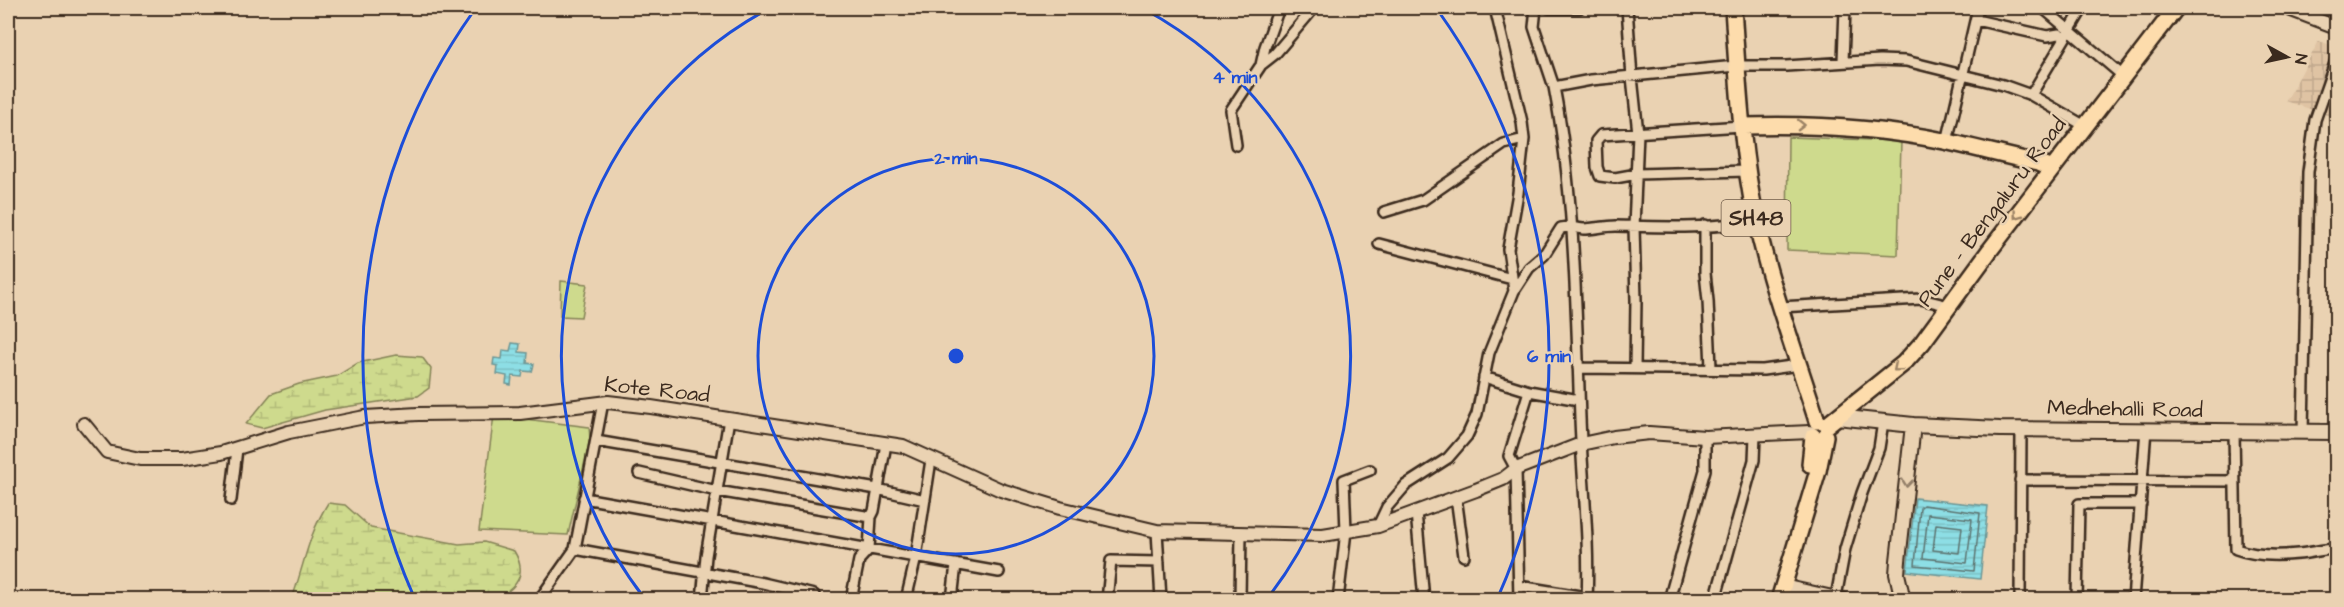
<svg xmlns="http://www.w3.org/2000/svg" width="2344" height="607" font-family="'Architects Daughter',sans-serif">
<style>
.industrial{fill:url(#industrial-grid)}
.green{fill:#ceda8d;stroke:#848256;stroke-width:1.5}
.wetland{fill:url(#wetland-marsh);stroke:#848256;stroke-width:1.5}
.water{fill:url(#water-rules);stroke:#6c9695;stroke-width:1.5}
.lines{fill:none;stroke-linecap:round;stroke-linejoin:round}
.shore{stroke:#5c726e;stroke-width:1.5}
.minor-casing{stroke:#3b2a1e;stroke-width:14}
.tertiary-casing{stroke:#3b2a1e;stroke-width:16}
.secondary-casing{stroke:#3b2a1e;stroke-width:18}
.primary-casing{stroke:#3b2a1e;stroke-width:20}
.minor{stroke:#ead2b2;stroke-width:9}
.tertiary{stroke:#ead2b2;stroke-width:12}
.secondary{stroke:#ead2b2;stroke-width:14}
.primary{stroke:#fddcac;stroke-width:15}
.oneway{stroke:#9c8365}
.oneway2{stroke:#927e68}
.ring{fill:none;stroke:#1d4ed8;stroke-width:3}
.labels{text-anchor:middle;dominant-baseline:central;stroke-width:5;stroke-linejoin:round;paint-order:stroke}
.shield{fill:#ead2b2;stroke:#705c4a;stroke-width:1.5}
.shield-label{font-size:21px;font-weight:bold;fill:#3b2a1e}
.street-label{font-size:22px;fill:#3b2a1e;stroke:#ead2b2}
.centre{fill:#1d4ed8;stroke:#ead2b2;stroke-width:3}
.ring-label{font-size:18px;text-anchor:middle;font-weight:bold;fill:#1d4ed8;stroke:#ead2b2;stroke-width:5;stroke-linejoin:round;paint-order:stroke}
</style>
<defs>
<pattern id="industrial-grid" width="8" height="8" patternUnits="userSpaceOnUse" patternTransform="scale(1.5)"><rect width="8" height="8" fill="#dfc3a3"/><path d="M0 4h8M4 0v8" fill="none" stroke="#c0a88c"/></pattern>
<pattern id="wetland-marsh" width="20" height="14" patternUnits="userSpaceOnUse" patternTransform="scale(1.5)"><rect width="20" height="14" fill="#ceda8d"/><path d="M1 5h8M5 5V1M11 12h8M15 12V8" fill="none" stroke="#b2bb79"/></pattern>
<pattern id="water-rules" width="6" height="5" patternUnits="userSpaceOnUse" patternTransform="scale(1.5)"><rect width="6" height="5" fill="#8ddee5"/><path d="M0 2.5h6" fill="none" stroke="#7bbfc4"/></pattern>
</defs>
<rect width="100%" height="100%" fill="#ead2b2"/>
<filter id="ink" filterUnits="userSpaceOnUse"><feTurbulence type="fractalNoise" baseFrequency=".0167" numOctaves="2"/><feDisplacementMap in="SourceGraphic" scale="12" xChannelSelector="R" yChannelSelector="G"/><feConvolveMatrix kernelMatrix="1 2 1 2 8 2 1 2 1" color-interpolation-filters="sRGB"/></filter>
<g filter="url(#ink)">
<!-- industrial -->
<path class="industrial" d="M 2319,41 L 2336,47 L 2336,118 L 2286,101 Z"/>
<!-- green -->
<path class="green" d="M 1788,137 L 1901,141 L 1898,255 L 1787,250 Z
M 561,281 L 587,284 L 581,317 L 560,316 Z
M 494,415 L 589,427 L 590,439 L 568,535 L 479,531 Z"/>
<!-- wetland -->
<path class="wetland" d="M 396,355 L 422,357 L 431,369 L 429,388 L 418,396 L 325,410 L 262,428 L 246,424 L 271,394 L 299,384 L 337,376 L 358,363 Z
M 328,503 L 345,505 L 371,528 L 459,544 L 484,542 L 514,551 C 528,574 517,587 497,599 L 292,599 C 304,565 308,535 328,503 Z"/>
<!-- water -->
<path class="water" d="M 512,343 L 520,344 L 519,352 L 528,353 L 527,363 L 534,364 L 532,372 L 523,371 L 522,377 L 512,376 L 511,385 L 506,384 L 507,376 L 497,374 L 498,366 L 493,365 L 494,358 L 502,359 L 503,350 L 510,351 Z
M 1915,498 L 1988,506 L 1980,579 L 1907,571 Z"/>
<g class="lines">
<!-- shore -->
<path class="shore" d="M 1923,505 L 1980,513 L 1974,571 L 1915,565 L 1920,508 Z
M 1928,514 L 1972,519 L 1967,563 L 1923,558 Z
M 1936,524 L 1962,527 L 1959,553 L 1933,550 Z"/>
<!-- minor casing -->
<g class="minor-casing">
<path id="minor" d="M 1495,8 L 1522,122 L 1524,139 L 1518,193 L 1508,249 L 1514,291
M 1536,8 L 1534,27 L 1554,87 L 1591,80 L 1736,66 L 1786,66 L 1880,60 L 1906,61 L 2003,85 L 2031,95 L 2085,126
M 1549,8 L 1579,8
M 1627,8 L 1632,77 L 1638,133 L 1634,227 L 1636,300 L 1635,368
M 2043,8 L 2123,76
M 1976,20 L 2047,36 L 2059,34
M 1843,61 L 1845,8
M 1261,65 L 1275,54 L 1314,8
M 1554,87 C 1575,196 1576,307 1580,418 C 1582,478 1590,539 1587,600
M 2031,95 L 2083,8
M 1742,126 L 1601,135 L 1596,141 L 1597,167 L 1600,176 L 1615,178 L 1637,174 L 1747,171
M 1947,142 L 1978,8
M 1236,145 L 1231,110 L 1261,65 L 1265,47 L 1279,8
M 1384,212 L 1423,200 L 1504,144 L 1524,139
M 1705,225 L 1705,273 L 1708,301 L 1711,368
M 1379,244 L 1512,279
M 1780,307 L 1921,299 L 1949,306
M 1578,368 L 1763,370 L 1799,365
M 1484,377 L 1529,391 L 1579,400
M 2234,431 L 2236,549 C 2255,556 2278,556 2298,554 C 2311,553 2323,549 2336,549
M 2303,433 L 2308,172 L 2315,120 L 2336,60
M 596,441 L 877,489 L 925,500
M 639,473 L 717,491 L 871,517
M 2020,480 L 2234,481
M 1456,497 L 1464,556
M 584,498 L 999,572
M 231,500 L 237,449
M 1416,512 L 1424,600
M 1378,526 L 1387,507 L 1406,485 L 1448,458 L 1467,436 L 1477,414 L 1489,353 L 1514,291 L 1529,268 L 1544,255 L 1561,228 C 1570,226 1575,228 1584,229 C 1594,229 1605,226 1616,226 C 1663,227 1710,229 1756,221
M 1157,531 L 1161,600
M 575,549 L 763,583 L 814,595
M 1519,586 L 1580,596 L 1583,600
M 1836,597 L 1845,549 L 1862,493 L 1879,448 L 1883,422
M 539,600 L 575,549 L 603,402
M 702,600 L 706,556 L 729,419
M 851,600 L 859,560 L 869,549 L 871,517 L 874,511 L 886,444
M 906,600 L 916,557 L 931,460
M 952,600 L 956,564
M 1107,600 L 1111,561 L 1159,562
M 1240,600 L 1241,533
M 1338,600 L 1346,531 L 1344,480 L 1370,470
M 1519,600 L 1516,469 L 1509,456 L 1529,391
M 1669,600 L 1705,470 L 1705,437
M 1715,600 L 1754,460 L 1755,435
M 2020,600 L 2021,429
M 2077,600 L 2079,504 L 2141,504
M 2133,600 L 2146,429"/>
</g>
<!-- tertiary casing -->
<g class="tertiary-casing">
<path id="tertiary" d="M 2286,8 L 2336,27
M 84,424 L 107,452 L 140,459 L 182,459 L 221,453 L 289,432 L 365,417 L 418,414 L 520,413 L 608,402 L 651,407 L 903,446 L 1001,490 L 1060,508 L 1157,531 L 1323,535 L 1378,526 L 1476,490 L 1503,479 L 1516,469 L 1581,444 L 1614,437 L 1649,433 L 1705,437 L 1810,432
M 1783,586 L 1846,600"/>
</g>
<!-- secondary casing -->
<g class="secondary-casing">
<path id="secondary" d="M 1837,417 L 1913,425 L 2000,429 L 2336,432
M 1903,600 L 1897,574 L 1898,561 L 1913,425"/>
</g>
<!-- primary casing -->
<g class="primary-casing">
<path id="primary" d="M 1733,8 C 1738,79 1741,150 1756,220 C 1771,288 1796,354 1817,421
M 1742,126 C 1807,124 1881,128 1944,141 C 1976,148 2007,156 2038,163 L 2052,169
M 1827,425 L 1904,363 L 1922,343 L 1990,250 L 2176,8
M 1810,464 L 1813,436
M 1779,600 L 1818,471 L 1825,436"/>
</g>
<!-- minor -->
<use href="#minor" class="minor"/>
<!-- tertiary -->
<use href="#tertiary" class="tertiary"/>
<!-- secondary -->
<use href="#secondary" class="secondary"/>
<!-- primary -->
<use href="#primary" class="primary"/>
</g>
<!-- one-way arrows -->
<defs><path id="oneway-chevron" d="M-2-3.5L2.5 0L-2 3.5" fill="none" stroke-width="1.6" stroke-linecap="round" stroke-linejoin="round" transform="scale(1.5)"/></defs>
<g class="oneway">
<use href="#oneway-chevron" transform="translate(1801 125) rotate(1)"/>
<use href="#oneway-chevron" transform="translate(2017 215) rotate(127)"/>
<use href="#oneway-chevron" transform="translate(1897 368) rotate(140)"/>
</g>
<use class="oneway2" href="#oneway-chevron" transform="translate(1907 483) rotate(96)"/>
</g>
<!-- distance rings -->
<g class="ring">
<circle cx="956" cy="356" r="198"/>
<path d="M645 599A395 395 0 0 1 768 9M1144 9A395 395 0 0 1 1267 599"/>
<path d="M414 597A593 593 0 0 1 473 12M1439 12A593 593 0 0 1 1498 597"/>
</g>
<g class="labels">
<!-- shield labels -->
<rect class="shield" x="1721.5" y="200" width="69" height="36" rx="4.5"/>
<g class="shield-label">
<text x="1756" y="218">SH48</text>
</g>
<!-- street labels -->
<g class="street-label">
<text transform="translate(1992 212) rotate(-53)">Pune - Bengaluru Road</text>
<text transform="translate(657 390) rotate(6)">Kote Road</text>
<text transform="translate(2125 409) rotate(1)">Medhehalli Road</text>
</g>
</g>
<circle cx="956" cy="356" r="9" class="centre"/>
<g class="ring-label">
<text x="1235" y="83">4 min</text>
<text x="956" y="164">2 min</text>
<text x="1549" y="362">6 min</text>
</g>
<!-- margin -->
<rect width="2344" height="607" fill="none" stroke="#ead2b2" stroke-width="30"/>
<rect x="15" y="15" width="2314" height="577" fill="none" stroke="#3b2a1e" stroke-width="2" filter="url(#ink)"/>
<!-- north arrow -->
<g transform="translate(2287 57) rotate(98)" stroke="#ead2b2" stroke-width="4.5" paint-order="stroke">
<path d="M0-4.5L10 22L0 15L-10 22Z" fill="#3b2a1e"/>
<text y="-9" font-size="16" font-weight="bold" text-anchor="middle" fill="#3b2a1e">N</text>
</g>
</svg>
